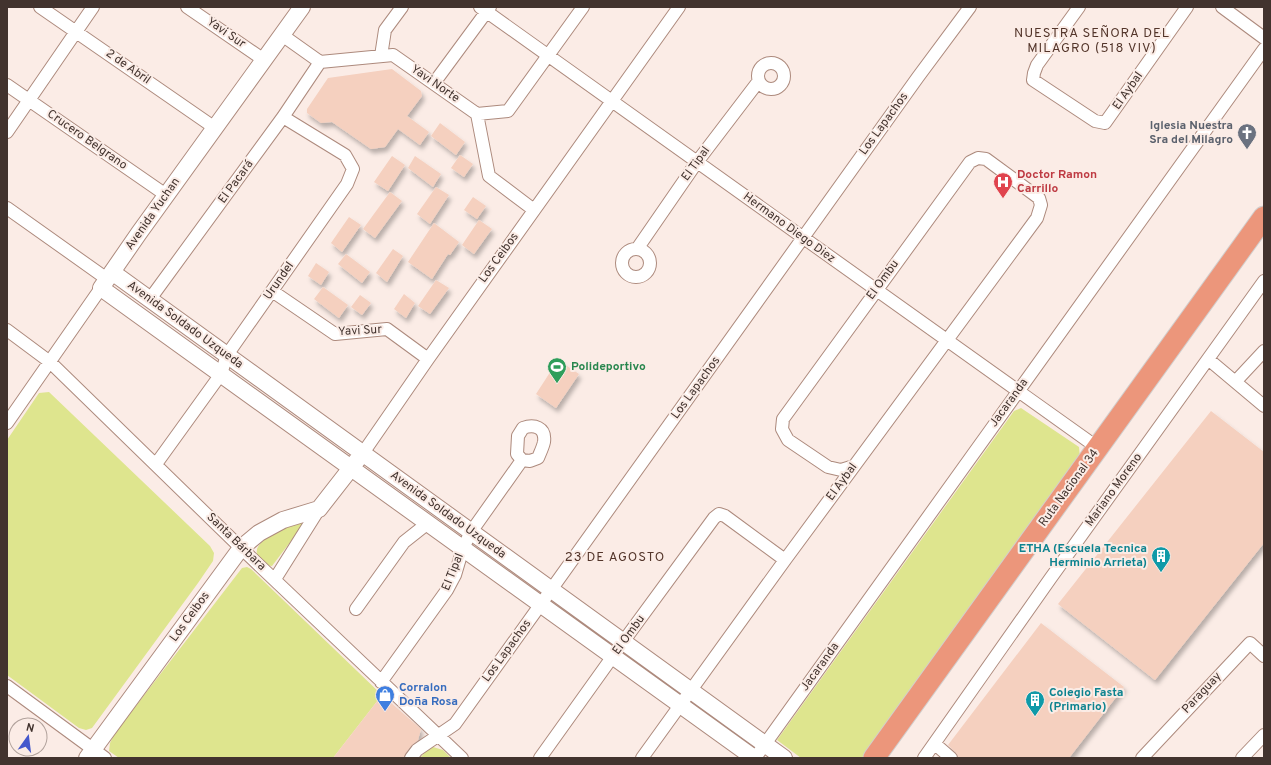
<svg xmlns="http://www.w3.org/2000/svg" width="1271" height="765" font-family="Overpass,sans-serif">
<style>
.green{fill:#dee58e}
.building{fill:#f5d0bf;filter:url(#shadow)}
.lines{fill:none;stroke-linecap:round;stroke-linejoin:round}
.minor-casing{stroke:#ad8a7d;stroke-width:14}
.tertiary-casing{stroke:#ad8a7d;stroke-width:18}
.trunk-casing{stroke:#d2cecd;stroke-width:23}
.minor{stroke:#fff;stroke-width:12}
.tertiary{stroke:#fff;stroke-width:16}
.trunk{stroke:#ec967b;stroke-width:21}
.labels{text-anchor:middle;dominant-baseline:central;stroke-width:4;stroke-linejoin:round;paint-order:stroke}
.street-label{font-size:12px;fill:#42332e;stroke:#fbece6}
.worship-label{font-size:12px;font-weight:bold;fill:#5b616d;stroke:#fbece6;text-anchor:end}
.health-label{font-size:12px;font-weight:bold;fill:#be3a42;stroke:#fbece6;text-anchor:start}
.leisure-label{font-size:12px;font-weight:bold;fill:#27864d;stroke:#fbece6;text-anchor:start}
.culture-label{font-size:12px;font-weight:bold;fill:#0d838f;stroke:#fbece6;text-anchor:end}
.shop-label{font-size:12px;font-weight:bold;fill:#366cbe;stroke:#fbece6;text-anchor:start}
.neighbourhood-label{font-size:13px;letter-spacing:1px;fill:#53352a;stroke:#fbece6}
</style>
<defs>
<filter id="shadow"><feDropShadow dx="2.5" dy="4.5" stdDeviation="2" flood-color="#0004"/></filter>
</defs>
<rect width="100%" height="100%" fill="#fbece6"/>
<!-- green -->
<path class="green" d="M 49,392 L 210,546 L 214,553 L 213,561 L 198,583 L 92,728 L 86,730 L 79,728 L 7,675 L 7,440 L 39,393 Z
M 1021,408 L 1079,447 L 1080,458 L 862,758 L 801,758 L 777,740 L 1014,411 Z
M 310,516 L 272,566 C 267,566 263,562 259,558 C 245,540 299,521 310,516 Z
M 247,567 L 251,569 L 382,695 L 333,758 L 119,758 L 109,751 L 110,743 L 115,733 L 242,568 Z
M 433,747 L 443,750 L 451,758 L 420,758 L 427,750 Z"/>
<!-- building -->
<path class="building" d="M 392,69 L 421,91 L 422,96 L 407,116 L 429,132 L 420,145 L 398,129 L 385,147 L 371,149 L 332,122 L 321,123 L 307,113 L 307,109 L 328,78 Z
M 440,123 L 465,142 L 456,155 L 431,136 Z
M 460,155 L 473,164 L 464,177 L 451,168 Z
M 392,156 L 405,165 L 388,191 L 374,182 Z
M 415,156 L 441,174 L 433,187 L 408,168 Z
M 436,187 L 449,195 L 430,224 L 417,214 Z
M 390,192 L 402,201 L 375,238 L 363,229 Z
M 473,197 L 486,206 L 477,219 L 464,210 Z
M 349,217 L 361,225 L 342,252 L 331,243 Z
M 479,220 L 492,229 L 474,254 L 462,245 Z
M 434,223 L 459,242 L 450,255 L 448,254 L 432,279 L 408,262 Z
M 393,249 L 403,256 L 387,282 L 376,273 Z
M 346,254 L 370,272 L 362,283 L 338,264 Z
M 316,263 L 329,272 L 321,285 L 308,276 Z
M 436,280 L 449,288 L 430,314 L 418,306 Z
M 323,287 L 348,305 L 339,318 L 314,299 Z
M 404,294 L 415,303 L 406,318 L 394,309 Z
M 360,295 L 371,303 L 362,315 L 351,307 Z
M 558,360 L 579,374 L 556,408 L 536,394 Z
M 1211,411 L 1264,452 L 1264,543 L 1155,680 L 1058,604 Z
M 1041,623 L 1124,687 L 1069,758 L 959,758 L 956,753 L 948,745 Z
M 382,695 L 421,729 L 418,740 L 411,746 L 405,754 L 404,758 L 333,758 Z"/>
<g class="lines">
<!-- minor casing -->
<g class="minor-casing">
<path id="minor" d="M 40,7 L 215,128
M 187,7 L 264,60
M 480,7 L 1098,448
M 1079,7 L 1037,65 L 1034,73 L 1033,80 L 1095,121 L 1105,123 L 1187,7
M 1222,7 L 1264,38
M 282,35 L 320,62 L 393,55 L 477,114 L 489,176 L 534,210
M 381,56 L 385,30 L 402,7
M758 76a13 13 0 1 1 26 0a13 13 0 1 1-26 0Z
M 434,83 L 490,7
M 7,85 L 166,195
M 477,114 L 508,111 L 583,7
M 7,132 L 93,7
M 7,208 L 107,279
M 637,249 L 697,162 L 758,82
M622 263a14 14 0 1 1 28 0a14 14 0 1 1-28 0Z
M 272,291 L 335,334 L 387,329 L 428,359
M 150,299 L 283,117 L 320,62
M 7,330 L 50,362 L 241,548 L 462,758
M 1208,359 L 1264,406
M 1236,381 L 1264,351
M 7,423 L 101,288
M 363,453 L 428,359 L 679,7
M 156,464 L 221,374 L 227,355 L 347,184 L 353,169 L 345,155 L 283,117
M 275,579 L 319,509
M 356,609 L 404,542 L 428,523
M 381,682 L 447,590 L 455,575 L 463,548 L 471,532 L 522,460 L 530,461 L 538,458 C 540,453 543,447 544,442 C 546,427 534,424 523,428 L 518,436 L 517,454 L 522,460
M 7,686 L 105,758
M 935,744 L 951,758
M 411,758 L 417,750 L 455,724 L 918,77 L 970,7
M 540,758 L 623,642 L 714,518 L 719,514 L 725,516 L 785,560
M 642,758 L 785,560 L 1037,218 L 1041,205 L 1039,198 L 986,159 L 978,158 L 970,162 L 783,419 L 782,429 L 788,440 L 828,467 L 841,470 L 854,466
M 755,758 L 1264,49
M 924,758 L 1050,579 L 1264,281
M 1142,758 L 1250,643 L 1264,656
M 1242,758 L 1264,735"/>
</g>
<!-- tertiary casing -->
<g class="tertiary-casing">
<path id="tertiary" d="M 302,7 L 139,233 L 101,288 L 754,758
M 112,272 L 784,758
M 87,758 L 241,548 L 259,533 L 283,520 L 319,509 L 358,459"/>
</g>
<!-- trunk casing -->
<g class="trunk-casing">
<path id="trunk" d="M 874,758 L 1264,217"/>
</g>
<!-- minor -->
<use href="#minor" class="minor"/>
<!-- tertiary -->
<use href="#tertiary" class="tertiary"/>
<!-- trunk -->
<use href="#trunk" class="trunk"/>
</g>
<!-- icons -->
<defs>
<g id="church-pin" transform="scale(1)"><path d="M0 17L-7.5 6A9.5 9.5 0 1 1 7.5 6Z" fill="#6b7280" stroke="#fbece6"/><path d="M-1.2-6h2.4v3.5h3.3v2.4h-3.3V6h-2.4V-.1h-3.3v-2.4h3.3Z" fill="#fff"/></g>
<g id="hospital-pin" transform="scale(1)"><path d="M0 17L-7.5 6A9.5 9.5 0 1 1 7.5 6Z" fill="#e0444e" stroke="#fbece6"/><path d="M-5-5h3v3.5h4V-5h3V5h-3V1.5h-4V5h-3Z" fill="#fff"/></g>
<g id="stadium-pin" transform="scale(1)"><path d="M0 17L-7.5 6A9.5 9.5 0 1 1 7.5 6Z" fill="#2e9e5b" stroke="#fbece6"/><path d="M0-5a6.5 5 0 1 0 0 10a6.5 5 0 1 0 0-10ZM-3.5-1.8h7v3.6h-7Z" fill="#fff"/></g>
<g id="building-pin" transform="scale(1)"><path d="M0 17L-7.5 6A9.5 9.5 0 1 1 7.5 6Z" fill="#0f9aa8" stroke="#fbece6"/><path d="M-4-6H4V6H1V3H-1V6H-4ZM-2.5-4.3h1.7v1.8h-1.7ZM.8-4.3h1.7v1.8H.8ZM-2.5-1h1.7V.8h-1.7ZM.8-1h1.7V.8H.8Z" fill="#fff"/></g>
<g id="shop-pin" transform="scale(1)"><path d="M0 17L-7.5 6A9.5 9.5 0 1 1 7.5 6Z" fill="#3f7fe0" stroke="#fbece6"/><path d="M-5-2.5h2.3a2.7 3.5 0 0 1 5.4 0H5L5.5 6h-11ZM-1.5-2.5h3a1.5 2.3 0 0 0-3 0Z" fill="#fff"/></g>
</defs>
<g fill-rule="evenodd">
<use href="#church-pin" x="1247" y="133"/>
<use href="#hospital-pin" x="1003" y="182"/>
<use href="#stadium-pin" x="557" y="367"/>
<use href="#building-pin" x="1161" y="556"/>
<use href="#shop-pin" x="385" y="695"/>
<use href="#building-pin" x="1035" y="700"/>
</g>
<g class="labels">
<!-- street labels -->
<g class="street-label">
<text transform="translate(226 33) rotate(35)">Yavi Sur</text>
<text transform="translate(128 67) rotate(35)">2 de Abril</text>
<text transform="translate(435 84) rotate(35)">Yavi Norte</text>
<text transform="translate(1128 91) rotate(-55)">El Aybal</text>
<text transform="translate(884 124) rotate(-54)">Los Lapachos</text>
<text transform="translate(87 140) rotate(35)">Crucero Belgrano</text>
<text transform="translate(696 164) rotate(-54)">El Tipal</text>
<text transform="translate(236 182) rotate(-54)">El Pacará</text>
<text transform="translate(153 214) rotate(-55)">Avenida Yuchan</text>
<text transform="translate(789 228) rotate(36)">Hermano Diego Diez</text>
<text transform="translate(499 258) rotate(-54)">Los Ceibos</text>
<text transform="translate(883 280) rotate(-54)">El Ombu</text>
<text transform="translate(279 281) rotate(-55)">Urundel</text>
<text transform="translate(185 325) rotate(36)">Avenida Soldado Uzqueda</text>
<text transform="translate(360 331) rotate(-3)">Yavi Sur</text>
<text transform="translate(696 388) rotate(-54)">Los Lapachos</text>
<text transform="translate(1009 403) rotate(-54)">Jacaranda</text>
<text transform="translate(842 482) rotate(-54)">El Aybal</text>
<text transform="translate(1069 488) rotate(-54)">Ruta Nacional 34</text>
<text transform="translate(1114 490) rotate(-54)">Mariano Moreno</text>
<text transform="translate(448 515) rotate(36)">Avenida Soldado Uzqueda</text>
<text transform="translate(236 542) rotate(44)">Santa Bárbara</text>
<text transform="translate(453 572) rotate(-68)">El Tipal</text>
<text transform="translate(190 617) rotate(-54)">Los Ceibos</text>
<text transform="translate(629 635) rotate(-54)">El Ombu</text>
<text transform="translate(507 651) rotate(-54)">Los Lapachos</text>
<text transform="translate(820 667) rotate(-54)">Jacaranda</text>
<text transform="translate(1202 693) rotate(-47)">Paraguay</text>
</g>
<!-- worship labels -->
<g class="worship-label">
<text x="1233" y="126">Iglesia Nuestra<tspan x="1233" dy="14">Sra del Milagro</tspan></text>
</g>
<!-- health labels -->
<g class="health-label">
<text x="1017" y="175">Doctor Ramon<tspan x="1017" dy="14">Carrillo</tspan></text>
</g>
<!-- leisure labels -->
<g class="leisure-label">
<text x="571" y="367">Polideportivo</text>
</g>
<!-- culture labels -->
<g class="culture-label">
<text x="1147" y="549">ETHA (Escuela Tecnica<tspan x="1147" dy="14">Herminio Arrieta)</tspan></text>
<text x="1049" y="693" text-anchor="start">Colegio Fasta<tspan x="1049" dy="14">(Primario)</tspan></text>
</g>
<!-- shop labels -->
<g class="shop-label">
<text x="399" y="688">Corralon<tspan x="399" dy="14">Doña Rosa</tspan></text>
</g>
<!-- neighbourhood labels -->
<g class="neighbourhood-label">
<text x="1092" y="34">NUESTRA SEÑORA DEL<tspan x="1092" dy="15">MILAGRO (518 VIV)</tspan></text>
<text x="615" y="558">23 DE AGOSTO</text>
</g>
</g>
<!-- border -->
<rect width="1271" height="765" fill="none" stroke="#42332e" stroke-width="16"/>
<!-- north arrow -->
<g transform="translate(28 737) rotate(14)"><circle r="19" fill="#fbece6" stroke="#b1a29c"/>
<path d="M0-3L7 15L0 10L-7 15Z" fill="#4558cc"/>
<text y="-6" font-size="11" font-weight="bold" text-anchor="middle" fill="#42332e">N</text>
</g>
</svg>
